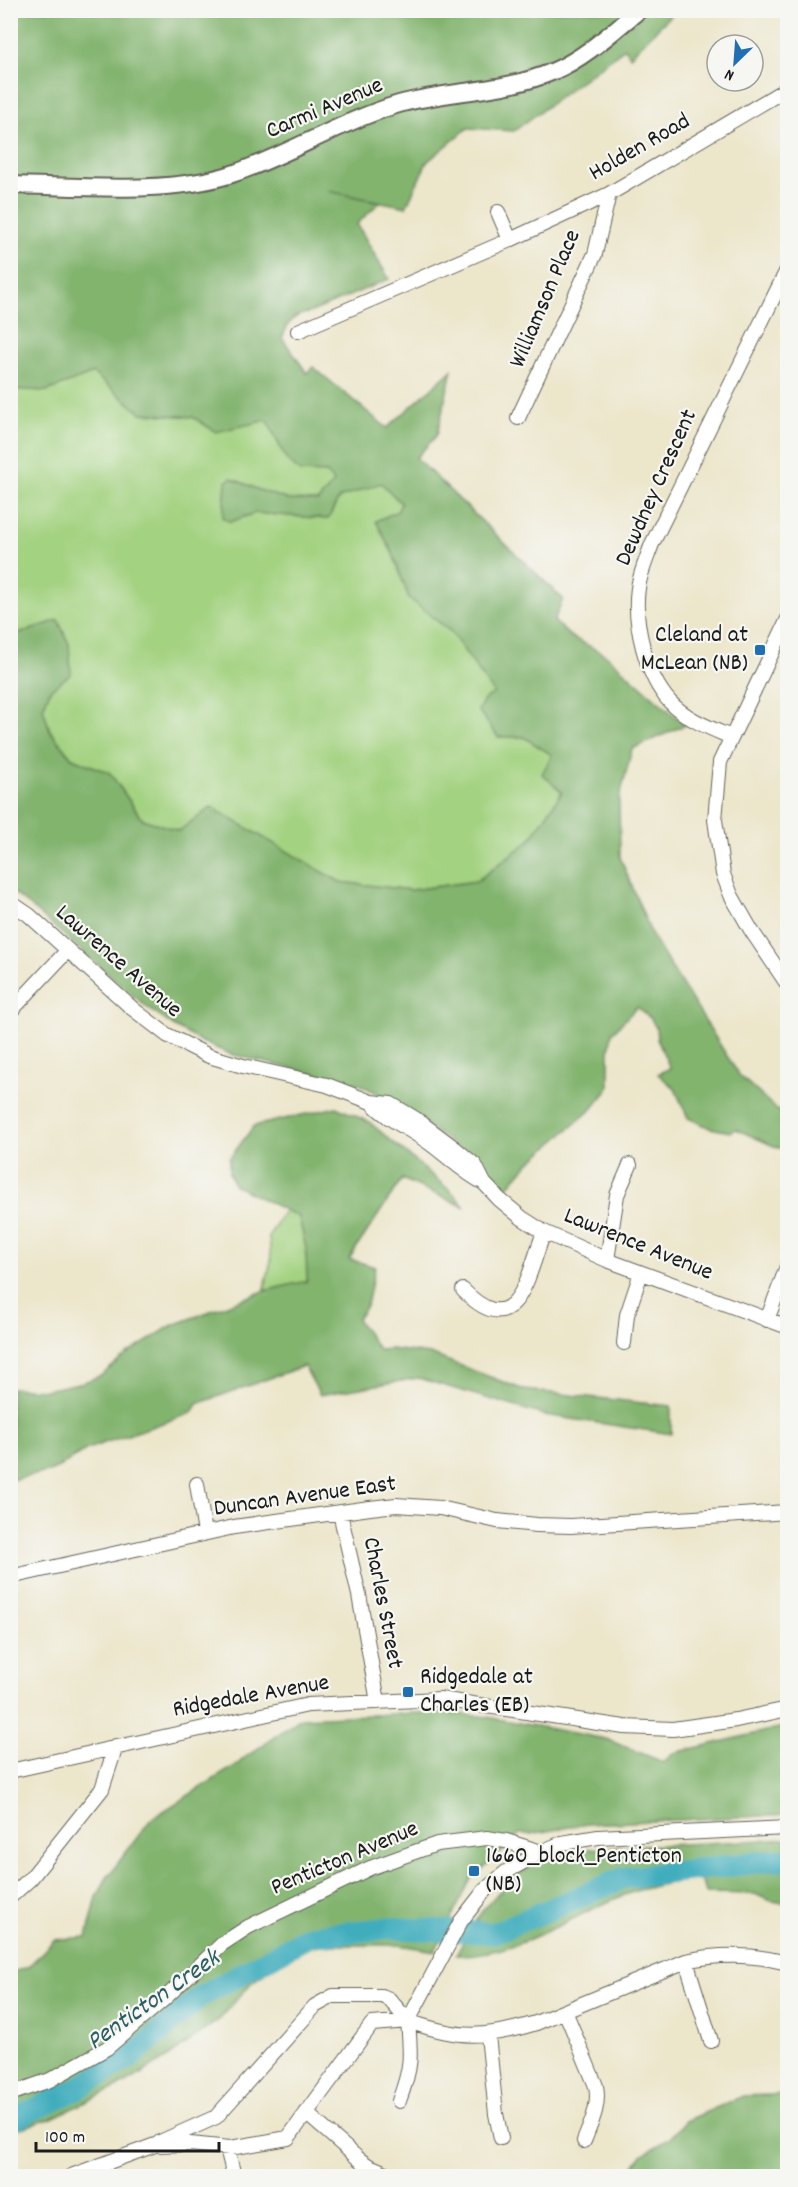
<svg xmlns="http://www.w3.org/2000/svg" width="798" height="2187" font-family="Dekko,sans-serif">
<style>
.green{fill:#a3d280;stroke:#60774e;stroke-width:1.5}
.forest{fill:#82b46e;stroke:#4f6845;stroke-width:1.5}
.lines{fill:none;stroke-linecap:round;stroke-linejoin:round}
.river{stroke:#3fadbd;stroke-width:22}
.minor-casing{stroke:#656359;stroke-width:16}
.tertiary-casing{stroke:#656359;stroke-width:20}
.minor{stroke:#fff;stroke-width:14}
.tertiary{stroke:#fff;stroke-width:16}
.poi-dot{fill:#1f6fb2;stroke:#f6f6f2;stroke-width:2}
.labels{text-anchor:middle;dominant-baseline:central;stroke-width:4.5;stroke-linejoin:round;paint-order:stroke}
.street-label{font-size:24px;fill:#1c1c1c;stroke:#f6f6f2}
.poi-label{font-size:24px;fill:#1c1c1c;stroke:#f6f6f2;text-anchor:start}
.water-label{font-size:26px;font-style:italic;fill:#2c5d64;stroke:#f6f6f2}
</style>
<rect width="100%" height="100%" fill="#f6f6f2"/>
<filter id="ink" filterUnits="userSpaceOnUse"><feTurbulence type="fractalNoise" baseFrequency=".0167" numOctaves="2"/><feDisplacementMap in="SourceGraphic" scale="12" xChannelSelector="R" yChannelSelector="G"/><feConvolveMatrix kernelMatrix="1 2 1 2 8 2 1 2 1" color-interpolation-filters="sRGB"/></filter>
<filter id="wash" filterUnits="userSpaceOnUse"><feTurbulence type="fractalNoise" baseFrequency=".008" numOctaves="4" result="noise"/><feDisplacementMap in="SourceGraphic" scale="24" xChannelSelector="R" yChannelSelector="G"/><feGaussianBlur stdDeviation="1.35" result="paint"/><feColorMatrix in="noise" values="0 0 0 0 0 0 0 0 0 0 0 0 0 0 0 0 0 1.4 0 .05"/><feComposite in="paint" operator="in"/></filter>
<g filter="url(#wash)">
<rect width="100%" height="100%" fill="#ece6cb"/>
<!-- green -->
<path class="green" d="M 93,373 L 141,413 L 193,417 L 216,432 L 267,420 L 286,459 L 327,473 L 334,483 L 318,501 L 289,500 L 259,490 L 231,478 L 230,522 L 255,513 L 328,519 L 339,498 L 381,482 L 401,503 L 398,511 L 376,521 L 393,554 L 409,598 L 451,632 L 495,693 L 485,699 L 478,710 L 498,737 L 524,737 L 553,755 L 562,792 L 530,840 L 477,881 L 411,890 L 340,882 L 211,808 L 179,831 L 142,819 L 110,773 L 72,758 L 50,731 L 43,708 L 50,690 L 58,620 L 27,631 L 11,635 L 11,389 L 47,391 Z
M 285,1209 L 299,1217 L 306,1248 L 307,1281 L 264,1291 L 271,1261 L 269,1236 Z"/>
<!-- forest -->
<path class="forest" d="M 11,11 L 675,11 L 630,56 L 625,48 L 514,131 L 468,128 L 427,162 L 406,207 L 328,191 L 380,202 L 357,224 L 389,279 L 309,313 C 293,314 288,323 282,338 L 307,373 L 313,367 L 387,428 L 452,370 L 437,435 L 416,458 L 563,599 L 554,621 L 570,636 L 606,655 L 685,725 L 632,749 L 619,800 L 620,857 L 654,940 L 739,1075 L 776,1109 L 787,1116 L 787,1147 L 778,1148 L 736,1129 L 730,1132 L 710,1128 L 688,1118 L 675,1089 L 658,1074 L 670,1068 L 657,1039 L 656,1028 L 651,1019 L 637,1007 L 612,1033 L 609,1051 L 609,1088 L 592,1109 L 528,1164 L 505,1190 L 477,1162 L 393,1101 L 359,1084 L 230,1054 L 200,1041 L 175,1027 L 149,1009 L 30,906 L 11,891 L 11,635 L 27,631 L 58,620 L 69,644 L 71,674 L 50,690 L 43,708 L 50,731 L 72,758 L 110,773 L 142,819 L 179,831 L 211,807 L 340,882 L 411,890 L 477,881 L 530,840 L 562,792 L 542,774 L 552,755 L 524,737 L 498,737 L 478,710 L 485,699 L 494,693 L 451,632 L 409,598 L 393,554 L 376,521 L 398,511 L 401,503 L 381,483 L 339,498 L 328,519 L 255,513 L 230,522 L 223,518 L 226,482 L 231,478 L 259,490 L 289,500 L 318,501 L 334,482 L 327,473 L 300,472 L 286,459 L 267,420 L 216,432 L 193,417 L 141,413 L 93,373 L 47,391 L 11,389 Z
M 336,1107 L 369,1122 L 454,1194 L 465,1207 L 402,1179 L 349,1259 L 375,1267 L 367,1305 L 357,1319 L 379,1350 L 391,1349 L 430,1354 L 524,1390 L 671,1406 L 671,1434 L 544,1415 L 418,1378 L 320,1395 L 304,1366 L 197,1404 L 192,1413 L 87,1449 L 52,1471 L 11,1480 L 11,1388 L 45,1390 L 84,1382 L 102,1375 L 127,1354 L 171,1326 L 264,1291 L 307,1281 L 306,1248 L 299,1217 L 234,1185 L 229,1173 L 229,1159 L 254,1126 Z
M 438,1712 L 487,1717 L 606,1739 L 663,1762 L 674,1753 L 787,1726 L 787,1815 L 587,1824 L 530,1834 L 519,1834 L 500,1854 L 472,1877 L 435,1951 L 399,1945 L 316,1945 L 286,1958 L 251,1983 L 220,2019 L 168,2057 L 126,2083 L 50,2119 L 11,2131 L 10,1973 L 28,1967 L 54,1940 L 87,1937 L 97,1897 L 106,1879 L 151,1819 L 238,1764 L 243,1759 L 301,1718 Z
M 787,1839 L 787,1904 L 768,1900 L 755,1894 L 705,1893 L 701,1877 C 679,1882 654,1885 633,1892 C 574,1912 520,1957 456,1955 C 475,1921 483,1903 515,1879 L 514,1876 L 545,1859 L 584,1849 Z
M 787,2094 L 787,2176 L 626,2176 L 643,2154 L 669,2139 L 686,2121 L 743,2096 Z"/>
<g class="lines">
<!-- river -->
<path class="river" d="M 10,2121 L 75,2090 L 132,2056 L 202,1996 L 309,1936 L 390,1928 L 494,1933 L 624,1878 L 788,1859"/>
</g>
</g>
<g filter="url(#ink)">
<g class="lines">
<!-- minor casing -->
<g class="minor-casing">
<path id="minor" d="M 498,212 L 510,240
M 298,331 L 510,240 L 609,194 L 788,88
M 518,418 L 595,254 L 609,194
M 788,619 L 720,762 L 715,820 L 723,874 L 731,895 L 751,930 L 788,985
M 731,737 C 710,728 686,719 670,702 C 646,676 633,623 638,588 C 640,573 647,558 652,544 L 788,268
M 10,902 L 29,915 L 133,1009 L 167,1035 L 209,1056 L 243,1066 L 327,1085 L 371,1102 L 391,1104 L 416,1119 L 456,1149 L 475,1165 L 484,1183 L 499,1199 L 522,1218 L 544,1232 L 607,1260 L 788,1327
M 10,1012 L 68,950
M 371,1102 C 389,1121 407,1127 428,1142 C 448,1156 462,1172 484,1183
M 607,1260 L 617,1195 L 630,1165
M 463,1290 C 518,1346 528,1273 544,1232
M 767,1320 L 788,1264
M 624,1343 L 627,1315 L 641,1273
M 197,1484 L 205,1533
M 340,1513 L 359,1595 L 378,1702
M 10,1577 L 234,1527 L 370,1508 L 396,1505 L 440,1508 L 497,1521 L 537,1525 L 571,1526 L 788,1512
M 10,1771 L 308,1705 L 440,1699 L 624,1727 L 673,1729 L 736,1720 L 788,1709
M 10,1897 L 31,1878 L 102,1789 L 116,1746
M 686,1961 L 711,2041
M 565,2011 L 596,2086 C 600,2106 591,2123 584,2141
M 488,2035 L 496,2114 L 501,2138
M 10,2094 L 50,2080 L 107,2048 L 163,2000 L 222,1944 L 248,1927 L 370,1868 L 437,1844 L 487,1838 L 506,1841 L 541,1852
M 399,2101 C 412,2066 411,2057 408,2021 C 459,2039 484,2039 536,2023 L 686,1961 C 721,1953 753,1954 788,1963
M 306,2113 L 360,2160 L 369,2166 L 393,2176
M 160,2142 L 216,2117 L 315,2006 L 333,1996 L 382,1996 L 389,1999 L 408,2021
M 227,2148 L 234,2176
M 71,2176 L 155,2145 L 190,2144 L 230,2148 L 288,2138 L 372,2024 L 408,2021 L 461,1921 L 485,1890 L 506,1872 L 541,1852 L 562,1843 L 598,1837 L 788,1828"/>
</g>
<!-- tertiary casing -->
<g class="tertiary-casing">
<path id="tertiary" d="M 10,185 C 78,186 168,195 232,174 C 289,155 341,121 399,104 C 450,90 506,92 554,71 C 586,57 612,32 639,10"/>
</g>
<!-- minor -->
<use href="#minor" class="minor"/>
<!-- tertiary -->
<use href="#tertiary" class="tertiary"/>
</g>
</g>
<!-- markers -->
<g class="poi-dot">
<rect x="754" y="644" width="12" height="12" rx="3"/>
<rect x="402" y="1686" width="12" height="12" rx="3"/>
<rect x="468" y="1865" width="12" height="12" rx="3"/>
</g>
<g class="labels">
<!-- street labels -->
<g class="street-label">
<text transform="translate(325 109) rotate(-23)">Carmi Avenue</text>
<text transform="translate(640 148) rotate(-30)">Holden Road</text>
<text transform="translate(546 299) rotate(-67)">Williamson Place</text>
<text transform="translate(657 488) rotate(-66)">Dewdney Crescent</text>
<text transform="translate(118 962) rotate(41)">Lawrence Avenue</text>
<text transform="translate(638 1245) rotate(22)">Lawrence Avenue</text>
<text transform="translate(305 1497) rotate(-8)">Duncan Avenue East</text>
<text transform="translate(382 1603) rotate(79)">Charles Street</text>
<text transform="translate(251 1697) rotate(-10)">Ridgedale Avenue</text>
<text transform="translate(345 1859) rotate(-23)">Penticton Avenue</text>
</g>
<!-- poi labels -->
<g class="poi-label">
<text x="748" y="636" text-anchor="end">Cleland at<tspan x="748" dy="28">McLean (NB)</tspan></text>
<text x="420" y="1678">Ridgedale at<tspan x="420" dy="28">Charles (EB)</tspan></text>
<text x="486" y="1857">1660_block_Penticton<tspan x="486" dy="28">(NB)</tspan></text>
</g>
<!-- water labels -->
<g class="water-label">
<text transform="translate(154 2001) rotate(-35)">Penticton Creek</text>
</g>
</g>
<!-- margin -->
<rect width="798" height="2187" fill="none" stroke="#f6f6f2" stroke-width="36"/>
<!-- north arrow -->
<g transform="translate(735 63) rotate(205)"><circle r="28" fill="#f6f6f2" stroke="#9f9f9c" stroke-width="1.5"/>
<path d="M0-4.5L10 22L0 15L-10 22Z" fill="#1f6fb2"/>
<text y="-9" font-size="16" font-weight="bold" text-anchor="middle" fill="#1c1c1c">N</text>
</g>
<!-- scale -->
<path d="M36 2142v9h183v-9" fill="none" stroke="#1c1c1c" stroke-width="3"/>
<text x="45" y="2142" font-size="18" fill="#1c1c1c" stroke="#f6f6f2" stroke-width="4.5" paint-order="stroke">100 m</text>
</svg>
